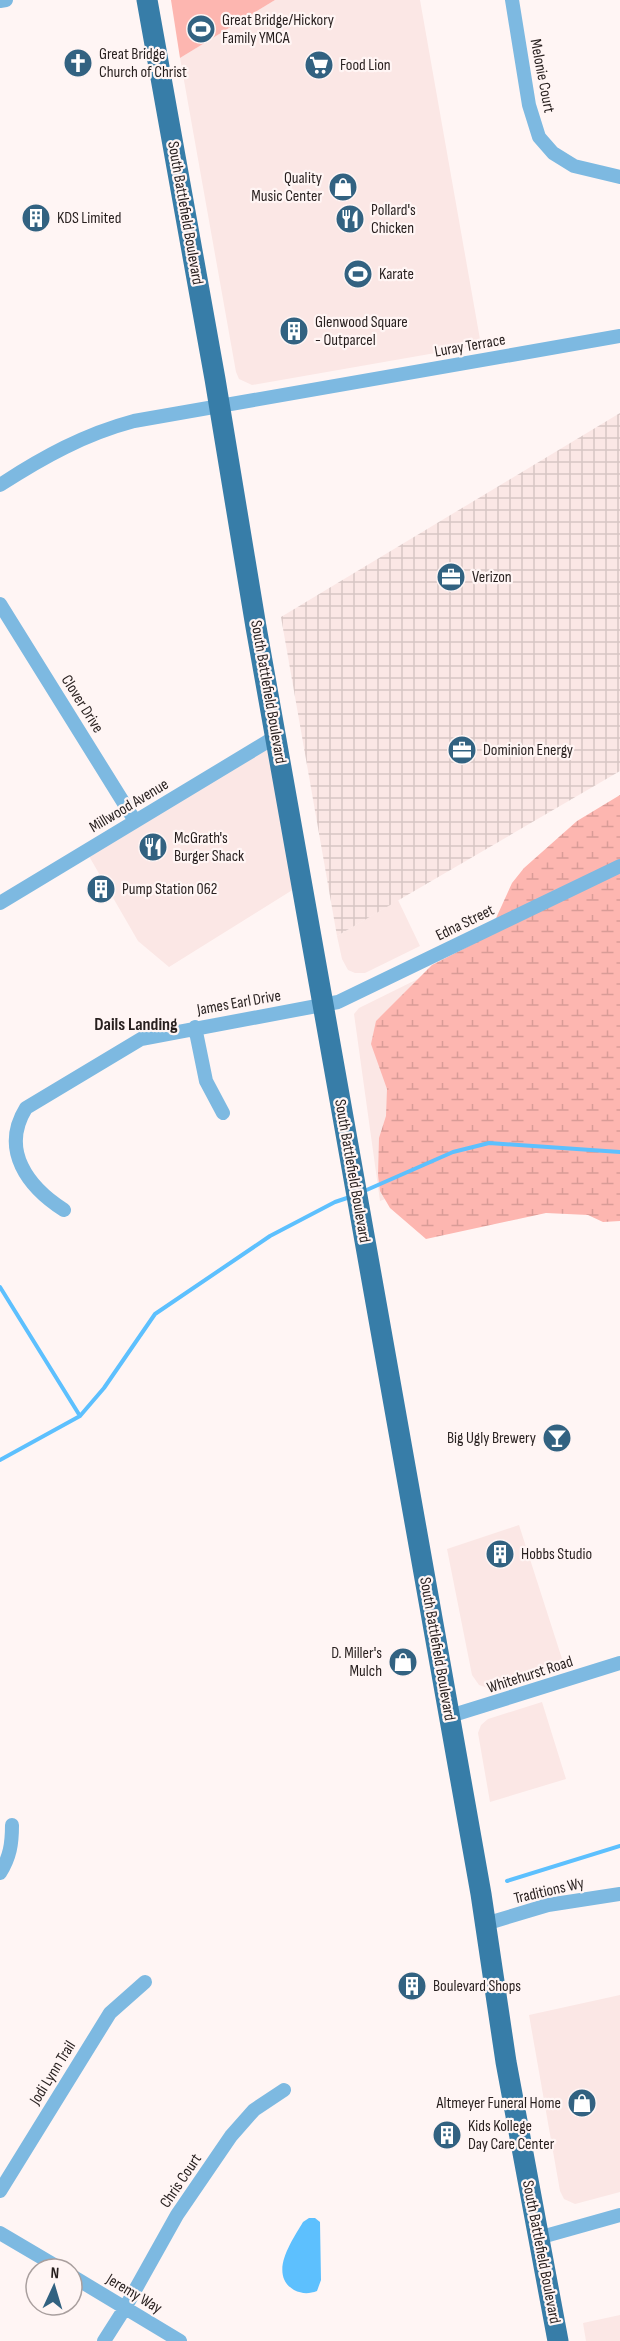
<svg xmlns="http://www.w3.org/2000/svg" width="620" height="2341" font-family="'Sofia Sans Condensed',sans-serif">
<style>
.built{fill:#fbe7e5}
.industrial{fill:url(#industrial-grid)}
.grass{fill:#fdb6b0}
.wetland{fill:url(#wetland-marsh)}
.water{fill:#5dc0fe}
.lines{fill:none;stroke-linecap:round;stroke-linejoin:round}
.stream{stroke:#5dc0fe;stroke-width:4}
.street{stroke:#7db9e1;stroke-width:14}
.primary{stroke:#377da8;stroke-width:21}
.labels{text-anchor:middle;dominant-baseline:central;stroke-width:4.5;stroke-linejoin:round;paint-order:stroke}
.poi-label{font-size:16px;fill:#271f1e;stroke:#fff5f4;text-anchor:start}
.street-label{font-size:16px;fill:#271f1e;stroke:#fff5f4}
.neighbourhood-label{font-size:18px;font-weight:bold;fill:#271f1e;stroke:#fff5f4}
</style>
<defs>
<pattern id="industrial-grid" width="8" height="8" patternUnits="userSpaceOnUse" patternTransform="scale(1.5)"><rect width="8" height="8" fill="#fbe7e5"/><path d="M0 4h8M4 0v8" fill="none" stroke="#d7c6c4"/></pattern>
<pattern id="wetland-marsh" width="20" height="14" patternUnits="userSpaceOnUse" patternTransform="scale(1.5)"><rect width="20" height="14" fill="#fdb6b0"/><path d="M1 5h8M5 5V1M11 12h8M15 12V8" fill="none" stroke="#d99c97"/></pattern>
</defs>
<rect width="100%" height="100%" fill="#fff5f4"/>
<!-- built -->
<path class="built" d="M 275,0 L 420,0 L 481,345 L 252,385 L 239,379 L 236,372 L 180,58 Z
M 275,737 L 302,884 L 169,967 L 138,941 L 86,851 Z
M 398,900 L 420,946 L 365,973 L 355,973 L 348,970 L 342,959 L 337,936 Z
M 434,971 L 469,1167 L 380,1201 L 354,1014 L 359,1008 Z
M 519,1525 L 564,1665 L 488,1688 L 479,1685 L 472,1675 L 447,1549 Z
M 542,1702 L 566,1779 L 490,1802 L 478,1733 L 481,1725 L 488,1719 Z
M 620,1995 L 620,2192 L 575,2204 L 564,2199 L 560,2191 L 529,2015 Z
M 620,2315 L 620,2341 L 586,2341 L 583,2323 Z"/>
<!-- industrial -->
<path class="industrial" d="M 620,413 L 620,771 L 337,936 L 281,617 Z"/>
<!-- grass -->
<path class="grass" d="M 171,0 L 275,0 L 180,58 Z"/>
<!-- wetland -->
<path class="wetland" d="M 620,795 L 620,1221 L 603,1222 L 588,1215 L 546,1213 L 426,1239 L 390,1208 L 380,1191 L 378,1175 L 379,1138 L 386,1116 L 387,1089 L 371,1044 L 376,1021 L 432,965 L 471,945 L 492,927 L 512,883 L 524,868 L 577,821 Z"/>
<!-- water -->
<path class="water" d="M 309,2218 L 315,2218 L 320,2222 L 321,2280 L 317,2291 C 309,2294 302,2294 294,2290 C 268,2274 292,2241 303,2222 Z"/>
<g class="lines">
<!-- stream -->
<path class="stream" d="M 362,1192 L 453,1152 L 489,1143 L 620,1152
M 0,1287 L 80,1416
M 0,1460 L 80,1416 L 104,1388 L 155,1314 L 270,1236 L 335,1202 L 350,1197
M 507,1881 L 620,1846"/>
<!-- street -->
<path class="street" d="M 512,0 L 529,105 L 539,137 L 553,153 L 574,166 L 620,177
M 0,1 L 6,0
M 0,485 C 43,457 85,434 134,421 L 620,336
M 0,604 L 135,821
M 0,903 L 275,737
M 195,1027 L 206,1081 L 223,1113
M 64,1210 C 28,1187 0,1150 26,1108 L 141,1039 L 338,1002 L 620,866
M 450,1716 L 620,1663
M 0,1873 C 10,1857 12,1844 12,1825
M 485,1924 L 548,1905 L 620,1894
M 0,2191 L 110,2013 L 145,1982
M 0,2233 L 61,2269
M 538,2238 L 620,2215
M 72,2276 L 180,2341
M 104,2341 L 125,2308 L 177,2215 L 231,2136 L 254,2110 L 284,2090"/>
<!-- primary -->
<path class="primary" d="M 147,0 L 215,379 L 256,627 L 481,1894 L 506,2062 L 558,2341"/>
</g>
<!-- icons -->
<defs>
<g id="stadium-disc" transform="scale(1.5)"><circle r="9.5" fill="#326281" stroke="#fff5f4"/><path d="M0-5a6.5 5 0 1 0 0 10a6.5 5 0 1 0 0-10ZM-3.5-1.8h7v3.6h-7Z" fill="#fff"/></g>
<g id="church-disc" transform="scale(1.5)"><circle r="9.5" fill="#326281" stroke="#fff5f4"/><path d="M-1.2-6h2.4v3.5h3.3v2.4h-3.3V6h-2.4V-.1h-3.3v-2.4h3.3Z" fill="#fff"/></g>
<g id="supermarket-disc" transform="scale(1.5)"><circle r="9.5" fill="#326281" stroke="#fff5f4"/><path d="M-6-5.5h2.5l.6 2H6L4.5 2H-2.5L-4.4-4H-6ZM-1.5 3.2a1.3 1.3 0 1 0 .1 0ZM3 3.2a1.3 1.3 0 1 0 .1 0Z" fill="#fff"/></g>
<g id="shop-disc" transform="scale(1.5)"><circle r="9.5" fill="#326281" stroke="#fff5f4"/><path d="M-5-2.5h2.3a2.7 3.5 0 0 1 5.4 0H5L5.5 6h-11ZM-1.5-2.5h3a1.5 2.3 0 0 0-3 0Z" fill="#fff"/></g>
<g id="building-disc" transform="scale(1.5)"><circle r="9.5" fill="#326281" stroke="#fff5f4"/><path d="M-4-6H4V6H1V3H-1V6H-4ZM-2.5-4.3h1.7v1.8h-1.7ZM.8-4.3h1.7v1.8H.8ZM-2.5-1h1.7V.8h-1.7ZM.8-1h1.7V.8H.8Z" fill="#fff"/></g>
<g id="restaurant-disc" transform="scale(1.5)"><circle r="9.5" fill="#326281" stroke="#fff5f4"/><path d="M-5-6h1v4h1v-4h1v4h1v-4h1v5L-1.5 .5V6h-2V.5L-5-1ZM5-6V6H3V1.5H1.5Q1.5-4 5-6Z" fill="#fff"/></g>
<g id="office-disc" transform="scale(1.5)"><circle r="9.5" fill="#326281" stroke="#fff5f4"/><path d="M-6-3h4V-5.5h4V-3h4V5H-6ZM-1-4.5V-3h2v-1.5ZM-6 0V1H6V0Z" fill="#fff"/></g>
<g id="bar-disc" transform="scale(1.5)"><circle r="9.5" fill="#326281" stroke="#fff5f4"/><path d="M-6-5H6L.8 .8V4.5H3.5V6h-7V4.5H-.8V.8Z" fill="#fff"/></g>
</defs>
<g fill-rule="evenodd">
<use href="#stadium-disc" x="201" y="29"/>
<use href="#church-disc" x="78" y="63"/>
<use href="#supermarket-disc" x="319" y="65"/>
<use href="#shop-disc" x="343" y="187"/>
<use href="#building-disc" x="36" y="218"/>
<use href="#restaurant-disc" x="350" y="219"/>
<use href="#stadium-disc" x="358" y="274"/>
<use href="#building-disc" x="294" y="331"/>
<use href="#office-disc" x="451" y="577"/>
<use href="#office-disc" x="462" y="750"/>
<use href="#restaurant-disc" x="153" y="847"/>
<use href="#building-disc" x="101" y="889"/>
<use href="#bar-disc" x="557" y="1438"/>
<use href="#building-disc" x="500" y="1554"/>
<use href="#shop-disc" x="403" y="1662"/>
<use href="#building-disc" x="412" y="1986"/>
<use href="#shop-disc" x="582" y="2103"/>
<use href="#building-disc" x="447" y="2135"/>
</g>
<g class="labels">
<!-- poi labels -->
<g class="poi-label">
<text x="222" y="20">Great Bridge/Hickory<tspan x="222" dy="18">Family YMCA</tspan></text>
<text x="99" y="54">Great Bridge<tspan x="99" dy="18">Church of Christ</tspan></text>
<text x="340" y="65">Food Lion</text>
<text x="322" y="178" text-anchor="end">Quality<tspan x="322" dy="18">Music Center</tspan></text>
<text x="371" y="210">Pollard's<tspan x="371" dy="18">Chicken</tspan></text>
<text x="57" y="218">KDS Limited</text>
<text x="379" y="274">Karate</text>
<text x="315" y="322">Glenwood Square<tspan x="315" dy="18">- Outparcel</tspan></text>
<text x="472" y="577">Verizon</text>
<text x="483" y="750">Dominion Energy</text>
<text x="174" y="838">McGrath's<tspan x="174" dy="18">Burger Shack</tspan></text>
<text x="122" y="889">Pump Station 062</text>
<text x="536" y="1438" text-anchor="end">Big Ugly Brewery</text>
<text x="521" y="1554">Hobbs Studio</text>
<text x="382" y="1653" text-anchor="end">D. Miller's<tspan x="382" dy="18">Mulch</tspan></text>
<text x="433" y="1986">Boulevard Shops</text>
<text x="561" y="2103" text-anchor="end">Altmeyer Funeral Home</text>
<text x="468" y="2126">Kids Kollege<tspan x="468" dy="18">Day Care Center</tspan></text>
</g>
<!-- street labels -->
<g class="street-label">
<text transform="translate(542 76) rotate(79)">Melonie Court</text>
<text transform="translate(185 213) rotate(80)">South Battlefield Boulevard</text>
<text transform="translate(470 346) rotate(-10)">Luray Terrace</text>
<text transform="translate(268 692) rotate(80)">South Battlefield Boulevard</text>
<text transform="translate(82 704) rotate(58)">Clover Drive</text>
<text transform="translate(129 806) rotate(-31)">Millwood Avenue</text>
<text transform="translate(465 923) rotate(-26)">Edna Street</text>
<text transform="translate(239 1003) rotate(-10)">James Earl Drive</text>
<text transform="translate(352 1171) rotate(80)">South Battlefield Boulevard</text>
<text transform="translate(437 1649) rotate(80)">South Battlefield Boulevard</text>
<text transform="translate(530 1675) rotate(-18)">Whitehurst Road</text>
<text transform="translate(549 1891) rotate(-13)">Traditions Wy</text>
<text transform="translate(53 2073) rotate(-58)">Jodi Lynn Trail</text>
<text transform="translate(181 2181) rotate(-56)">Chris Court</text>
<text transform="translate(541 2252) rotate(79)">South Battlefield Boulevard</text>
<text transform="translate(134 2294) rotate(31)">Jeremy Way</text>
</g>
<!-- neighbourhood labels -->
<g class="neighbourhood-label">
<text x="136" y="1024">Dails Landing</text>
</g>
</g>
<!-- north arrow -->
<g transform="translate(54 2287) rotate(4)"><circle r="28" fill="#fff5f4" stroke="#a99f9e" stroke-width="1.5"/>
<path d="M0-4.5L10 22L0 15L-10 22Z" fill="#326281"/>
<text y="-9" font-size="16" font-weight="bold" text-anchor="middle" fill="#271f1e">N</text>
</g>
</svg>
